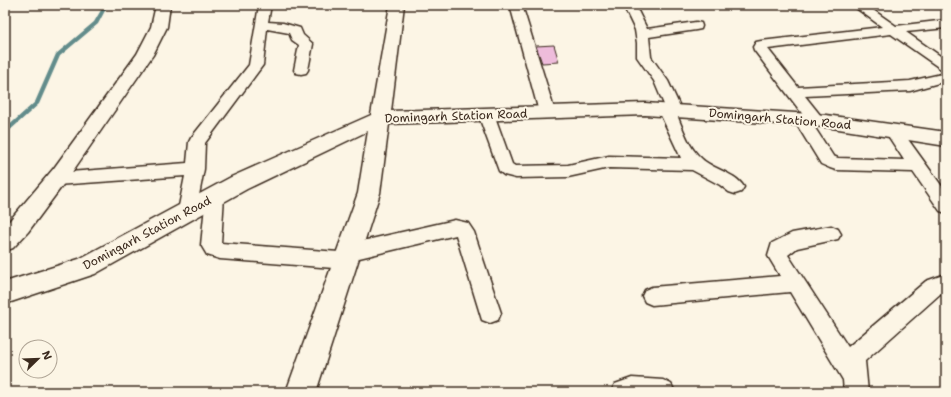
<svg xmlns="http://www.w3.org/2000/svg" width="951" height="397" font-family="'Shantell Sans',sans-serif">
<style>
.lines{fill:none;stroke-linecap:round;stroke-linejoin:round}
.stream{fill:#628c8b;fill-rule:evenodd}
.building{fill:#eebcdb;stroke:#3b2a1e}
.minor-casing{stroke:#3b2a1e;stroke-width:3}
.tertiary-casing{stroke:#3b2a1e;stroke-width:3}
.secondary-casing{stroke:#3b2a1e;stroke-width:3}
.minor{fill:#fcf5e5;fill-rule:evenodd}
.tertiary{fill:#fcf5e5;fill-rule:evenodd}
.secondary{fill:#fcf5e5;fill-rule:evenodd}
.labels{text-anchor:middle;dominant-baseline:central;stroke-width:4;stroke-linejoin:round;paint-order:stroke}
.street-label{font-size:12px;fill:#3b2a1e;stroke:#fcf5e5}
</style>
<rect width="100%" height="100%" fill="#fcf5e5"/>
<filter id="ink" filterUnits="userSpaceOnUse"><feTurbulence type="fractalNoise" baseFrequency=".025" numOctaves="2"/><feDisplacementMap in="SourceGraphic" scale="8" xChannelSelector="R" yChannelSelector="G"/><feConvolveMatrix kernelMatrix="1 2 1 2 8 2 1 2 1" color-interpolation-filters="sRGB"/></filter>
<g filter="url(#ink)">
<g class="lines">
<!-- stream -->
<path class="stream" d="M 104,5 L 108,5 L 98,24 L 60,56 L 39,104 L 7,133 L 5,134 L 5,129 L 35,102 L 56,54 L 94,22 Z"/>
</g>
<!-- building -->
<path class="building" d="M 554,45 L 559,62 L 542,63 L 536,46 Z"/>
<g class="lines">
<!-- minor casing -->
<g class="minor-casing">
<path id="minor" d="M 259,5 L 271,5 L 268,22 L 283,23 L 300,28 L 303,35 L 313,44 L 308,70 L 306,73 L 301,74 L 296,73 L 294,70 L 299,45 L 292,40 L 289,33 L 267,29 L 263,65 L 205,143 L 204,169 L 196,211 L 193,216 L 187,218 L 181,216 L 178,211 L 185,176 L 56,185 L 50,183 L 47,179 L 50,175 L 56,173 L 187,163 L 189,142 L 191,138 L 249,65 Z
M 510,5 L 522,5 L 555,112 L 552,116 L 547,117 L 542,116 L 539,112 Z
M 623,5 L 635,5 L 647,29 L 696,22 L 701,23 L 702,26 L 701,29 L 696,30 L 649,37 L 651,57 L 668,81 L 682,111 L 679,115 L 677,115 C 683,129 689,148 701,158 C 713,170 735,172 744,187 L 741,192 L 735,194 L 729,192 L 720,185 L 692,170 L 609,168 L 568,177 L 516,178 L 504,175 L 499,171 L 478,114 L 481,110 L 486,109 L 491,110 L 494,114 L 512,164 L 515,166 L 568,165 L 609,156 L 681,158 L 659,111 L 662,107 L 665,107 L 654,81 L 637,57 L 637,43 L 635,30 Z
M 852,5 L 866,5 L 896,26 L 946,20 L 946,28 L 906,32 L 946,60 L 946,70 L 941,69 L 891,34 L 768,49 L 798,87 L 910,81 L 946,73 L 946,81 L 910,91 L 805,96 L 825,121 L 823,125 L 817,126 L 813,125 L 833,156 L 838,158 L 904,160 L 885,131 L 887,127 L 893,126 L 899,127 L 946,192 L 946,213 L 940,211 L 913,172 L 836,170 L 830,168 L 821,164 L 794,120 L 796,116 L 804,116 L 754,50 L 753,47 L 756,42 L 761,41 L 882,27 Z
M 938,5 L 946,5 L 946,10 L 940,8 Z
M 215,189 L 221,191 L 224,196 L 221,243 L 339,252 L 342,246 L 349,244 L 455,220 L 468,223 L 474,232 L 501,313 L 498,320 L 490,323 L 482,320 L 456,235 L 355,259 L 356,261 L 353,267 L 346,269 L 220,259 L 207,255 L 201,245 L 206,196 L 209,191 Z
M 831,226 L 838,229 L 841,234 L 838,239 L 797,248 L 788,255 L 848,347 L 926,281 L 946,274 L 946,292 L 940,294 L 865,361 L 868,392 L 844,392 L 843,380 L 790,292 L 652,305 L 645,302 L 642,296 L 645,290 L 652,287 L 780,276 L 768,256 L 772,243 L 792,233 Z
M 632,378 L 663,380 L 671,384 L 675,392 L 611,392 L 615,384 Z"/>
</g>
<!-- tertiary casing -->
<g class="tertiary-casing">
<path id="tertiary" d="M 390,5 L 404,5 L 391,111 L 645,103 L 826,115 L 946,132 L 946,146 L 826,127 L 645,115 L 389,124 L 380,193 L 316,392 L 286,392 L 358,193 L 368,131 L 247,189 L 95,274 L 5,304 L 5,282 L 79,259 L 231,177 L 371,115 Z"/>
</g>
<!-- secondary casing -->
<g class="secondary-casing">
<path id="secondary" d="M 156,5 L 170,5 L 167,27 L 153,55 L 68,178 L 28,232 L 13,248 L 5,251 L 5,226 L 54,168 L 137,54 L 151,27 Z"/>
</g>
<!-- minor -->
<use href="#minor" class="minor"/>
<!-- tertiary -->
<use href="#tertiary" class="tertiary"/>
<!-- secondary -->
<use href="#secondary" class="secondary"/>
</g>
</g>
<g class="labels">
<!-- street labels -->
<g class="street-label">
<text transform="translate(456 116) rotate(-2)">Domingarh Station Road</text>
<text transform="translate(780 119) rotate(5)">Domingarh Station Road</text>
<text transform="translate(147 233) rotate(-28)">Domingarh Station Road</text>
</g>
</g>
<!-- margin -->
<rect width="951" height="397" fill="none" stroke="#fcf5e5" stroke-width="20"/>
<rect x="10" y="10" width="931" height="377" fill="none" stroke="#3b2a1e" stroke-width="1.5" filter="url(#ink)"/>
<!-- north arrow -->
<g transform="translate(38 359) rotate(67)"><circle r="19" fill="#fcf5e5" stroke="#afa495"/>
<path d="M0-3L7 15L0 10L-7 15Z" fill="#3b2a1e"/>
<text y="-6" font-size="11" font-weight="bold" text-anchor="middle" fill="#3b2a1e">N</text>
</g>
</svg>
